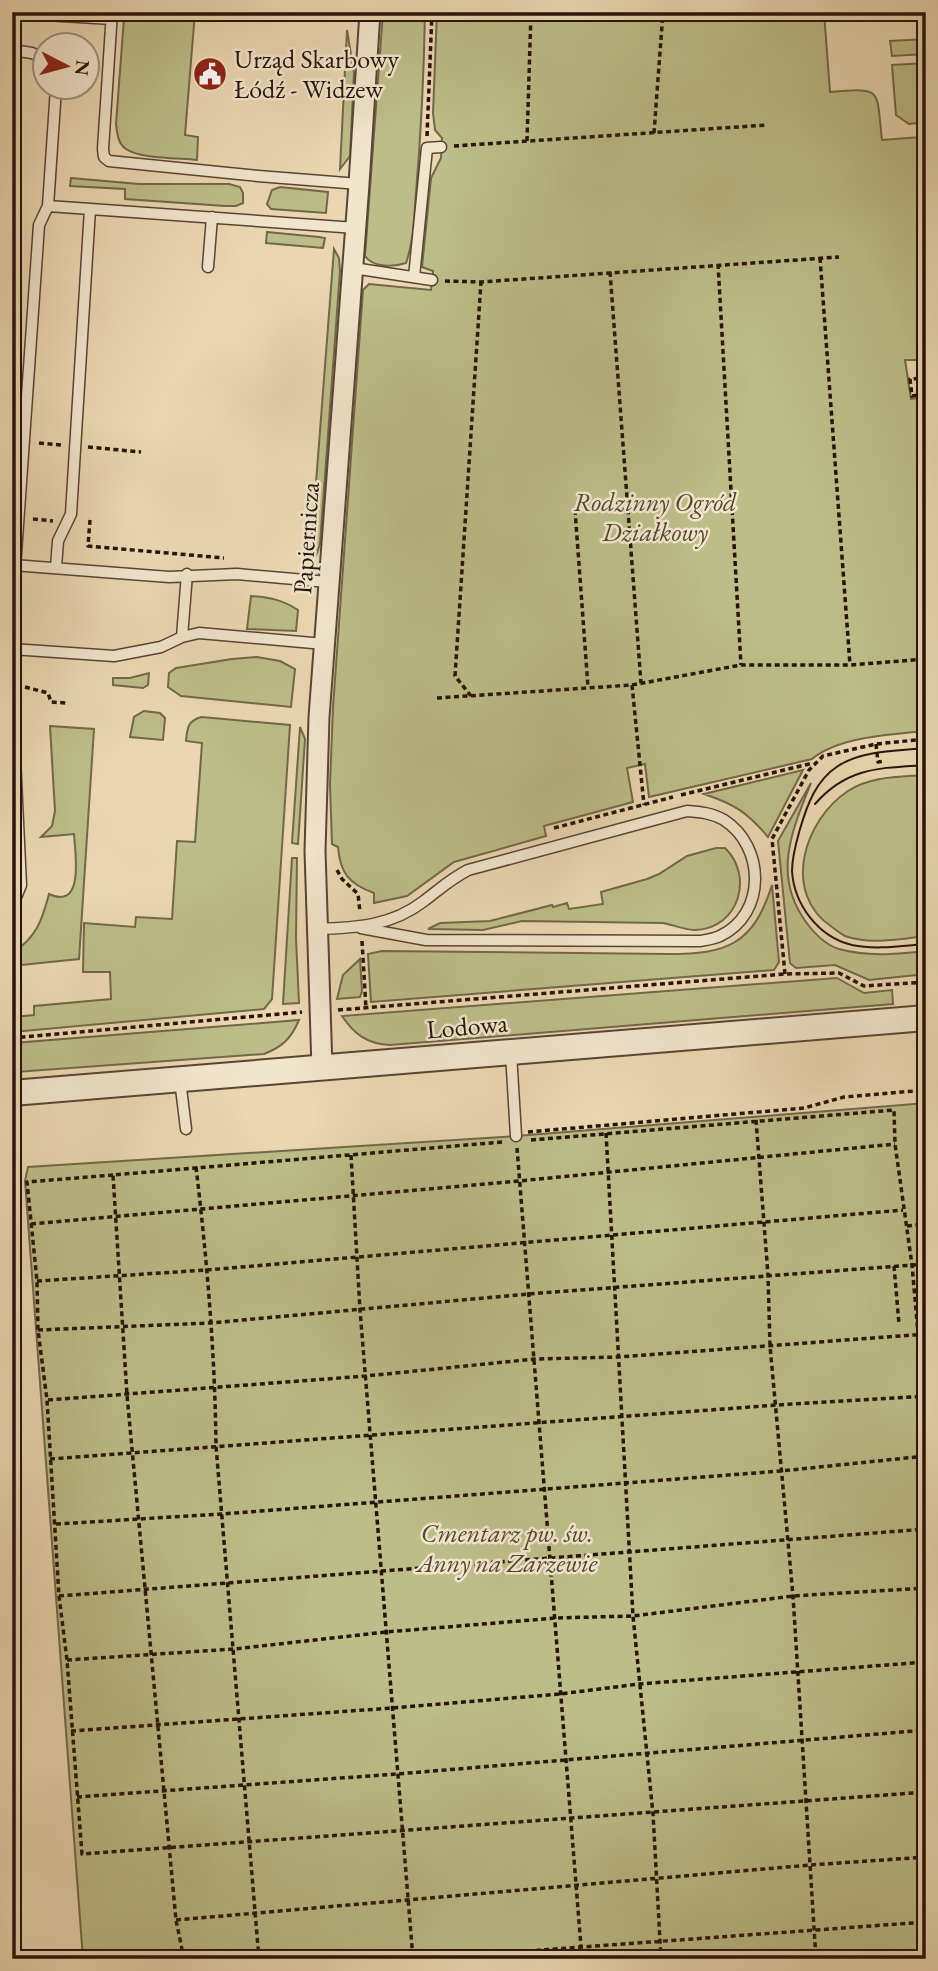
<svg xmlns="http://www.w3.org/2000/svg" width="938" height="1971" font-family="'EB Garamond',serif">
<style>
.green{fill:#bcbd88;stroke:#726849;stroke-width:2}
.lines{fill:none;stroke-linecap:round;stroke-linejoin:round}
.service-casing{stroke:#584434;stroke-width:13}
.minor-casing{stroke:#584434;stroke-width:23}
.tertiary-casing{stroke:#584434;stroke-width:28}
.path{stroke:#27130a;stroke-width:3.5;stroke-dasharray:5 3.5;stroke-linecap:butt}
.service{stroke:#f1e5cc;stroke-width:10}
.minor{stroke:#f1e5cc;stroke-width:19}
.tertiary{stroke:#f1e5cc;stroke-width:24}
.tram{stroke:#27130a;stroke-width:2}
.labels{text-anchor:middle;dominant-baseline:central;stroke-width:5;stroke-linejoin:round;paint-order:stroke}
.poi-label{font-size:26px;fill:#27130a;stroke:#f1e5cc;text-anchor:start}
.park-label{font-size:26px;font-style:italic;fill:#544630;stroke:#f1e5cc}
.street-label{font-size:26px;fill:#27130a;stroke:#f1e5cc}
</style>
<rect width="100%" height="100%" fill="#ead7b1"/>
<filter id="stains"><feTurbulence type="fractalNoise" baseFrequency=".00286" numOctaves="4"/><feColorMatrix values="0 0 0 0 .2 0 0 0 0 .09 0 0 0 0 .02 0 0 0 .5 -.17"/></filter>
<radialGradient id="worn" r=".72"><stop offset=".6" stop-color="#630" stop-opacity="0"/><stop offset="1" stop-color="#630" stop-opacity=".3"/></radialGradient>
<!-- green -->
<path class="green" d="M 127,12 L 195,12 L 185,135 L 198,137 L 197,160 C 179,158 140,159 126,149 C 118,144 117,133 116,124 L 124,18 Z
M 383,12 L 425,12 C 424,72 421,133 416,193 C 414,215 414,241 406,263 C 394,267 373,268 365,256 Z
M 437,12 L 824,12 L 830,92 C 884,87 876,89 882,140 L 921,137 L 926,140 L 926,360 L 905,360 L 911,399 L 926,397 L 926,523 L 922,524 L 926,580 L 926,731 C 892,734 838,737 812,759 L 649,797 L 645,764 L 627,768 L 633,802 L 544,826 L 546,836 L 454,862 L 407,896 L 374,903 L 374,893 C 349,884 340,873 338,847 L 332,844 L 330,785 L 333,707 L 363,290 L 369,284 L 431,290 L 433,271 L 422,267 L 431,178 L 441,158 L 442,138 L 435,130 L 433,113 Z
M 347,30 L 354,73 L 350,156 L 340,169 Z
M 926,39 L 926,54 L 892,56 L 890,41 Z
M 926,63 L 926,122 L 909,124 L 896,115 L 892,65 Z
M 71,178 L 139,184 L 229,184 L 240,187 L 243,193 L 243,203 L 236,206 L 225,206 L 125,199 L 125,189 L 70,186 Z
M 280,187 L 328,192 L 326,213 L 271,209 L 267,204 L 272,190 Z
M 267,232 L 319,237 L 325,238 L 323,248 L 266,243 Z
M 334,249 L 339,258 L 340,271 L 320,544 L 316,556 L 310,561 Z
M 251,596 C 269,597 283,600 298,610 L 296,631 L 247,629 Z
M 257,657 L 280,661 L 295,669 L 291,707 L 181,696 L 168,687 L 169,673 L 176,668 L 232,659 Z
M 149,673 L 148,685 L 143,688 L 113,685 L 113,678 L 130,678 Z
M 144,711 L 160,713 L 165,718 L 163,740 L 130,737 L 134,717 Z
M 202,717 L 290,725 L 272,999 L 264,1009 L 13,1032 L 13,1017 L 34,1015 L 34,1006 L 111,999 L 110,972 L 83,972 L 84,923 L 135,927 L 136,917 L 172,919 L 177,841 L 195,842 L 202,743 L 186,741 C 187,728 188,720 202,717 Z
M 50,726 L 94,729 L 79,959 L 12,966 L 12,953 C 36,938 42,921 49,894 C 85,911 75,852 74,834 L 41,837 L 52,826 L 55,811 Z
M 300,727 L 305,739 L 298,844 L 292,843 Z
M 803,770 L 768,837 C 747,812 734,804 704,794 Z
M 926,775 L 926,936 C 901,939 870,945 845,936 C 841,934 836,930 832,927 C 781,893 804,820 848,791 C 870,776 900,777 926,775 Z
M 811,783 C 792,830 772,876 806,922 C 814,933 826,945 839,949 C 868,957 896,954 926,951 L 926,974 L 869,980 L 835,965 L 796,968 L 790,963 L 778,841 Z
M 716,848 L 725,848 C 754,876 739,928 696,930 C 685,930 674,925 663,923 L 522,921 L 483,930 L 428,929 L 440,923 L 490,921 L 552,905 L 553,907 L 567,903 L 569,909 L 603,904 L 601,892 L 647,879 L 659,874 L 687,856 Z
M 292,858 L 297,858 L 296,938 L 299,1003 L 283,1004 Z
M 772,885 L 779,962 L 774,970 L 371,1002 L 368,954 L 382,951 L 668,954 C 727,954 753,945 772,885 Z
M 360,959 L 362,991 L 360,997 L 337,999 L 343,975 Z
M 837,978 L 864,993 L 892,990 L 893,1004 L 390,1045 C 367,1044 354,1034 342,1016 Z
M 299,1020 C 291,1039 282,1047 264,1054 L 16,1072 L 14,1043 Z
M 926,1103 L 926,1959 L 83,1959 L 25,1181 L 28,1167 L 516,1136 Z"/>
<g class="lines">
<!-- service casing -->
<g class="service-casing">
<path id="service" d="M 112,12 L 103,149 L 104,157 L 109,161 L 258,176 L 359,184
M 12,13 L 112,19
M 12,50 L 32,53 L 46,59
M 56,88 L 48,206 L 356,228
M 208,267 L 212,217
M 353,268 L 432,280
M 414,277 L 427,148 L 441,147
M 13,565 L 169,577 L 237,574 L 328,582
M 56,567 L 58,541 L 71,514 L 90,209
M 12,611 L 39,225 L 48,206
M 182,637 L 187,574
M 12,649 L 114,656 L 161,647 L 182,637 L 199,633 L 324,644
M 12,696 L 21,885 L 12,907
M 316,929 C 356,928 392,926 424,901 C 440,889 449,880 468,870 L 687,811 C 700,812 712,813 724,820 C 765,846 767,914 720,936 C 714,939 706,940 700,941 L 426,940 L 361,928
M 511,1053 L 516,1136
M 180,1080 L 186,1129"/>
</g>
<!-- minor casing -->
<g class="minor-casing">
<path id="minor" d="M 322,1068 L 315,851 L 319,717 L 359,184 L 370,12"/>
</g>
<!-- tertiary casing -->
<g class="tertiary-casing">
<path id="tertiary" d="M 12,1093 L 926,1018"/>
</g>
<!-- path -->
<path class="path" d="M 654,133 L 663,12
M 427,136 L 432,12
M 527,141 L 531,12
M 454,146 L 767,125
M 820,258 L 850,665
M 718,264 L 741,665
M 610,272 L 641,683
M 445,281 L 481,282 L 839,257
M 924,378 L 926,394 L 912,396 L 910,379 Z
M 39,443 L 62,445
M 88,447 L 141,452
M 575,510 L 588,687
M 33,519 L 53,521
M 90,520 L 88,546 L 224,558
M 632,685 L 644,805
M 25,687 L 48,693 L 51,702 L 66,703
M 471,696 L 455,676 L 481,282
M 437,698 L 632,685 L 741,665 L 850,665 L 926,659
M 876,744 L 878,762 L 885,761
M 681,795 L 813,763
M 554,828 L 673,797
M 337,870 L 342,879 L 358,894 L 360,912
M 362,941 L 366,1009
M 785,974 L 772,839 L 809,770 L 823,756 L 876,744 L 926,739
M 338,1010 L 785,974 L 839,973 L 864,986 L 926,982
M 12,1038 L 302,1012
M 756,1120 L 768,1275 L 770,1346 L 793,1596 L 816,1959
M 528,1132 L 804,1108 L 844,1097 L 926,1090
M 606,1133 L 633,1616 L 653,1814 L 661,1959
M 531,1140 L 894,1110 L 895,1144 L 912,1265 L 926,1423
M 517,1148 L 582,1959
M 351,1155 L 360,1310 L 413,1959
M 196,1167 C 207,1260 215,1353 216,1446 L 259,1959
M 113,1175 L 27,1182 L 37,1281 L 38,1330 L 47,1400 L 59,1596 L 67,1660 L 82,1854 L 926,1792
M 31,1224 L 519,1181 L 895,1144
M 907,1226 L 926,1224
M 894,1266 L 899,1324
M 37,1281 L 207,1270 L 903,1210
M 38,1330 L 210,1323 L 528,1294 L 926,1264
M 48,1400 L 366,1376 L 535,1359 L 619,1357 L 926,1334
M 50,1459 L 777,1405 L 926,1396
M 56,1524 L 222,1514 L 781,1471 L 926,1456
M 59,1596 L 926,1529
M 67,1660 L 234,1649 L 386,1632 L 556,1618 L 633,1616 L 793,1596 L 926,1588
M 71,1731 L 392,1708 L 560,1694 L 639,1684 L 926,1662
M 77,1797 L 397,1774 L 926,1730
M 176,1920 L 810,1865 L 926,1857
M 184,1959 L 176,1920 L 127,1395 L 113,1175 L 502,1142
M 417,1959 L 926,1922"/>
<!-- service -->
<use href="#service" class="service"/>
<!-- minor -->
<use href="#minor" class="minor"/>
<!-- tertiary -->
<use href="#tertiary" class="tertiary"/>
<!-- tram -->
<path class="tram" d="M 926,748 C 898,751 862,750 838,766 C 816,780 807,805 800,829 C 796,843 792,856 792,871 C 794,904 818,937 852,945 C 876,950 901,946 926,944
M 815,804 C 847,767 880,768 926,765"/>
</g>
<!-- icons -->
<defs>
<g id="civic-disc" transform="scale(1.75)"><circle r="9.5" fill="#8f2418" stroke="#f1e5cc"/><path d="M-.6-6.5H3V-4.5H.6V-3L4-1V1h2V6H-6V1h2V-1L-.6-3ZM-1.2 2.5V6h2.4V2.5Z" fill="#fff"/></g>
</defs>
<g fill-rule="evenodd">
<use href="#civic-disc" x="210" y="74"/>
</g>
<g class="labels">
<!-- poi labels -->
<g class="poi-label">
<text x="234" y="59">Urząd Skarbowy<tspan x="234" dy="30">Łódź - Widzew</tspan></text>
</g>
<!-- park labels -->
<g class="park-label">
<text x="655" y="502">Rodzinny Ogród<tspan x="655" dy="30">Działkowy</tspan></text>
<text x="507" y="1533">Cmentarz pw. św.<tspan x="507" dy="30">Anny na Zarzewie</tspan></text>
</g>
<!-- street labels -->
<g class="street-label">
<text transform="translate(306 538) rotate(-86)">Papiernicza</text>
<text transform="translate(467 1026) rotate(-5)">Lodowa</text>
</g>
</g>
<!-- margin -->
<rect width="938" height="1971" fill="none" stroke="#ead7b1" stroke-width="42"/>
<rect x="14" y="14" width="910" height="1943" fill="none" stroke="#27130a" stroke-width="3.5"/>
<rect x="21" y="21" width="896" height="1929" fill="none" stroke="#27130a" stroke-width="2"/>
<!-- north arrow -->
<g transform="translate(66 66) rotate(96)"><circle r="33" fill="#f1e5cc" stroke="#a0917e" stroke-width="2"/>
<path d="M0-5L12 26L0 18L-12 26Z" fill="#8f2418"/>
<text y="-10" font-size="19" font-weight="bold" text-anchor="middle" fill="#27130a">N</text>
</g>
<rect width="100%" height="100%" filter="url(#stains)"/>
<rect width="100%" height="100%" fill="url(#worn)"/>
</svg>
